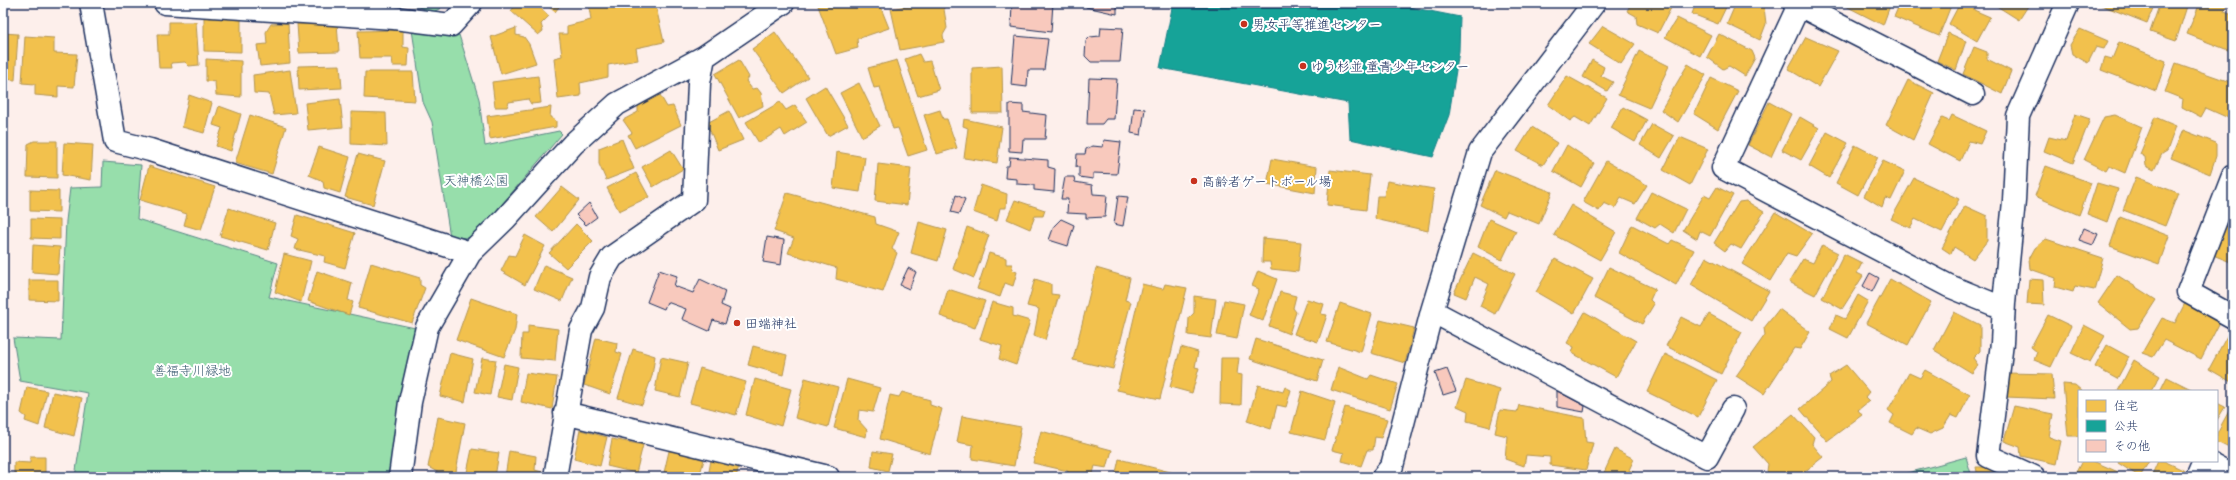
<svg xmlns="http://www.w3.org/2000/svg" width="2236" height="480" font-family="'Patrick Hand','Klee One',sans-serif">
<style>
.green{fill:#97deab;stroke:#598684}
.homes{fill:#f2c14e;stroke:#b29553}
.public{fill:#17a398;stroke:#188087}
.building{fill:#f8c9bd;stroke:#1b2f5e}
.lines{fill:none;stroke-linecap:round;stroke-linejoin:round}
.minor-casing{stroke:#1b2f5e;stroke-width:25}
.minor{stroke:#fff;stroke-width:22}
.poi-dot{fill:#c8321e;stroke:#fff;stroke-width:1.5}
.labels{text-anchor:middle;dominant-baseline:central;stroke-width:4;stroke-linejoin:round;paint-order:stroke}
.poi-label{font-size:13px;fill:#1b2f5e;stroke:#fff;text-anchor:start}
.park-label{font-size:13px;fill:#3a5b71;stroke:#fff}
</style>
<rect width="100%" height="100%" fill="#fdefeb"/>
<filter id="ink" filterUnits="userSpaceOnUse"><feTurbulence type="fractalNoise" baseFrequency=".025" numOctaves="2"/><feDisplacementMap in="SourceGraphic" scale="8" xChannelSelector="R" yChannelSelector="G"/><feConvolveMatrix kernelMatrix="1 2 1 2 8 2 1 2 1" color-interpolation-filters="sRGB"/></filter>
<g filter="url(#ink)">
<!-- green -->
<path class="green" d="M 407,3 L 439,3 L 441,8 L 433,12 Z
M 412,30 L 455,37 L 459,35 L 479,99 L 485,146 L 559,131 L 562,134 L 473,238 L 450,237 L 432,122 L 423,102 Z
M 103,162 L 141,165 L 137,219 L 278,263 L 269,297 L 420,329 L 401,398 L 388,477 L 75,477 L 88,393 L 20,381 L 13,338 L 61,340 L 66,221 L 70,188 L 102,187 Z
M 1966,457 L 1972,477 L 1893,477 Z"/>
<!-- homes -->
<path class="homes" d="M 517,3 L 535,3 L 549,16 L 541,24 L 543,31 L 538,35 L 511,11 Z
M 545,3 L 562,3 L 555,12 Z
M 655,3 L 664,42 L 636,48 L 638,60 L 608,65 L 608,77 L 580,83 L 581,96 L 558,99 L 554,58 L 562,56 L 559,34 L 567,34 L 567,26 L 591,20 L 589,7 L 610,3 Z
M 817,3 L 879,3 L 889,28 L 857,39 L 858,48 L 836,54 Z
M 922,3 L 943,3 L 947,28 L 943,35 L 944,42 L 900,50 L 891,9 Z
M 1631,3 L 1662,3 L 1671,8 L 1658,33 L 1637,24 L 1636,16 L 1627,11 Z
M 1696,3 L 1728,3 L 1718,24 L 1692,14 Z
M 1736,3 L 1755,3 L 1764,7 L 1766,24 L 1760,40 L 1727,24 Z
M 1840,3 L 1891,3 L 1883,25 Z
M 1900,3 L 1952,3 L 1939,36 L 1894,17 Z
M 1960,3 L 1971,3 L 1974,5 L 1974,10 L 1990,17 L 1977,41 L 1949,24 Z
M 1992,3 L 2030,3 L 2019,20 Z
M 2102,3 L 2155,3 L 2147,23 L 2101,5 Z
M 2160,3 L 2188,3 L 2176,41 L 2150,32 Z
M 2200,3 L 2227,3 L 2224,11 L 2233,14 L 2233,52 L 2187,34 Z
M 204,14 L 241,16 L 241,52 L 204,51 Z
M 1677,18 L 1711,35 L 1700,56 L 1665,37 Z
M 169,22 L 196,22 L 199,65 L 189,66 L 185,62 L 171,63 L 172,68 L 159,68 L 157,34 L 169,34 Z
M 337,22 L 339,52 L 299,53 L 297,24 Z
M 288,23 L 290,63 L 260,66 L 257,45 L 267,44 L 266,32 L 271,24 Z
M 1603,26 L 1635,44 L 1621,64 L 1589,44 Z
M 516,28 L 516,35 L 524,37 L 529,44 L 536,63 L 501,74 L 491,37 Z
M 2080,29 L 2108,41 L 2104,49 L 2096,47 L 2088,63 L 2072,54 L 2070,45 Z
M 403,30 L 403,47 L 409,48 L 408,66 L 393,66 L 392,58 L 360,58 L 358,31 Z
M 775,32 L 808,77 L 784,93 L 752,49 Z
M 3,33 L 18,34 L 15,80 L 3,79 Z
M 1948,33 L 1966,41 L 1956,70 L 1937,61 Z
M 1719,34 L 1752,51 L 1755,58 L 1745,76 L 1729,66 L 1723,69 L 1707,57 Z
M 25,36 L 54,38 L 54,53 L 77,54 L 74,87 L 58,86 L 58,97 L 35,95 L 35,84 L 22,83 Z
M 1806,37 L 1838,51 L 1818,87 L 1788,69 Z
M 2119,42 L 2166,61 L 2156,91 L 2101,70 L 2105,57 L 2112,59 Z
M 1974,47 L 1987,52 L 1987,59 L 2011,71 L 2002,94 L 1963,74 Z
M 1639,51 L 1669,66 L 1649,108 L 1618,95 Z
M 919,54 L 923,62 L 930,61 L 939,90 L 918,96 L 905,59 Z
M 206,59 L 241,61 L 241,97 L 216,95 L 215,82 L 206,81 Z
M 739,60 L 749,77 L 746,81 L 752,89 L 757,88 L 761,93 L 763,106 L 739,118 L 715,74 Z
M 897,60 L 927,150 L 908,156 L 898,128 L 893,129 L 880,87 L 874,88 L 868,68 Z
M 1592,60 L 1604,67 L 1601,76 L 1613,82 L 1607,91 L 1583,77 Z
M 2176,63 L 2233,83 L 2233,120 L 2206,108 L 2201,117 L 2182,107 L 2183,99 L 2165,92 Z
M 1688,64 L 1706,75 L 1678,122 L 1661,110 Z
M 340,65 L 342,88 L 299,90 L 298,66 Z
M 1002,66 L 1003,113 L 972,113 L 972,68 Z
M 290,70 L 296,113 L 274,115 L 269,94 L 254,93 L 253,75 Z
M 365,72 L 413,72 L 415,101 L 364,98 Z
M 538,76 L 541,103 L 531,104 L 528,99 L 509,102 L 507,107 L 495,107 L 492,82 Z
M 1567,76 L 1607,98 L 1590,126 L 1575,117 L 1570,121 L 1548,105 Z
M 1711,78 L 1738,91 L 1718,129 L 1694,114 Z
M 1908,80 L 1934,93 L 1913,140 L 1886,125 Z
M 859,83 L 880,126 L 862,137 L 840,93 Z
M 825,86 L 848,125 L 828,136 L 806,98 Z
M 189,95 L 212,103 L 204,133 L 182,127 Z
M 660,95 L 667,107 L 673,106 L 681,125 L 635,148 L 628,135 L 632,133 L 623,120 L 638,112 L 638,106 Z
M 340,99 L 343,127 L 308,130 L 305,103 Z
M 780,102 L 786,110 L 795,105 L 807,122 L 785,136 L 781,129 L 759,143 L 746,122 Z
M 1769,102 L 1791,114 L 1771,157 L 1748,145 Z
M 219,106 L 241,114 L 231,151 L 216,146 L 222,128 L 213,125 Z
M 551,107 L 550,117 L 556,121 L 556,127 L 490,139 L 487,116 Z
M 1623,107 L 1647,120 L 1635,142 L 1611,128 Z
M 940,110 L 943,119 L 947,119 L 957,148 L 937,154 L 924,115 Z
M 729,111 L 743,140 L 718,150 L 707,123 Z
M 351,112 L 386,113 L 387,146 L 351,144 Z
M 2075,114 L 2090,119 L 2073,163 L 2044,151 L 2049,137 L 2066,141 Z
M 250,115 L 286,127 L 272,174 L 235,163 Z
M 1952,115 L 1986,131 L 1980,144 L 1969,141 L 1960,161 L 1928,144 L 1942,118 L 1949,121 Z
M 2115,115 L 2142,127 L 2125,173 L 2109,166 L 2106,171 L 2084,160 L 2104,117 Z
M 1800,117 L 1819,128 L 1801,160 L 1782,150 Z
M 2155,117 L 2176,126 L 2167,151 L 2162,154 L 2154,170 L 2146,166 L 2145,157 L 2140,154 Z
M 964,119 L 1002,127 L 997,163 L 964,158 L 968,128 L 963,126 Z
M 1652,124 L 1674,136 L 1661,158 L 1640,145 Z
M 1532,127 L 1557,143 L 1543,165 L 1517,151 Z
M 2183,130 L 2216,143 L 2216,156 L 2210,174 L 2171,158 Z
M 1827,132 L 1848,143 L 1829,178 L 1809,166 Z
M 1680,137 L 1708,149 L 1690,185 L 1663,170 Z
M 622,139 L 634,169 L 606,180 L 599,164 L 599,148 Z
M 34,141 L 57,141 L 57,178 L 27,177 L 28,144 Z
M 64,143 L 93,145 L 91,180 L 62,175 Z
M 1567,145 L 1594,163 L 1581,187 L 1553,171 Z
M 1855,145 L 1878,157 L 1858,195 L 1836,183 Z
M 319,147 L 350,157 L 340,193 L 324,188 L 323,181 L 309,175 Z
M 671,150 L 683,169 L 653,187 L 642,167 Z
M 837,152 L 865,157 L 860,192 L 833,188 Z
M 358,154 L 385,161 L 373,205 L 345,197 Z
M 1272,159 L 1317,167 L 1315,193 L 1267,184 Z
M 1606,161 L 1647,185 L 1635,204 L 1621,198 L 1615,208 L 1604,203 L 1599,211 L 1583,202 Z
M 1883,161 L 1905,171 L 1891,200 L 1885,198 L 1882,207 L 1864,196 Z
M 878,164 L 911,168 L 907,205 L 875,201 Z
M 149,166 L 215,187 L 201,230 L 184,225 L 187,214 L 140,200 Z
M 2046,166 L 2091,183 L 2079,215 L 2035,196 Z
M 1330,170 L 1370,175 L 1366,210 L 1327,205 Z
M 1495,170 L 1552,192 L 1539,224 L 1507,211 L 1504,217 L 1480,205 Z
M 636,173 L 649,197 L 619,211 L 607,188 Z
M 2136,177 L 2178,193 L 2165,226 L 2123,210 Z
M 1914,178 L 1959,199 L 1942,232 L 1915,219 L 1910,228 L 1891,219 Z
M 1387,181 L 1434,189 L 1428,231 L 1375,219 L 1377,196 L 1384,196 Z
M 2097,183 L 2118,189 L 2107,222 L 2087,214 Z
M 981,185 L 1007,194 L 1006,208 L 1000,208 L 997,221 L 973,212 Z
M 562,187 L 579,200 L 553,232 L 536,217 Z
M 1717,187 L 1733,195 L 1710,236 L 1700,231 L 1697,239 L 1683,230 L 1704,195 L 1710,198 Z
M 30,190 L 59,191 L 59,212 L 30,211 Z
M 1651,192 L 1686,209 L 1674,233 L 1660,224 L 1655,228 L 1637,218 Z
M 787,193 L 875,217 L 876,224 L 899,232 L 892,249 L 897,253 L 883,292 L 836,279 L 837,268 L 788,253 L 794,238 L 774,231 Z
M 1015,200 L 1045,210 L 1043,216 L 1035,216 L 1030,229 L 1007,219 Z
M 1746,201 L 1764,212 L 1741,249 L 1731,244 L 1725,251 L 1714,243 L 1739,202 Z
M 1571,205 L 1616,232 L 1600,260 L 1554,235 Z
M 1965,206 L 1987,216 L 1987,241 L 1973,259 L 1954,247 L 1951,254 L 1942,248 Z
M 229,208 L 275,223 L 268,250 L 220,236 Z
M 1775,212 L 1812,234 L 1796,256 L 1787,253 L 1770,281 L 1742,264 Z
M 297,215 L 355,233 L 345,268 L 324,262 L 325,256 L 295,249 L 298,239 L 291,236 Z
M 2120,217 L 2169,236 L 2159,264 L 2110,246 Z
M 31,219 L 60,220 L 60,239 L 31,238 Z
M 1489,219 L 1516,231 L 1502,260 L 1478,247 Z
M 919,222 L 947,230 L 938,261 L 911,253 Z
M 576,224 L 593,241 L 566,268 L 549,253 Z
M 1632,225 L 1669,244 L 1672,240 L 1694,250 L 1676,285 L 1619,253 Z
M 2223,225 L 2233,228 L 2233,263 L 2213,255 Z
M 967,227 L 989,235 L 974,278 L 953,269 Z
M 525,235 L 545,246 L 525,285 L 501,271 L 509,255 L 515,256 Z
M 1263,238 L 1301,242 L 1298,272 L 1271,269 L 1270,262 L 1262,262 Z
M 2046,239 L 2103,258 L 2094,290 L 2075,286 L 2073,292 L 2055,287 L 2056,278 L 2030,269 L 2029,259 L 2035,248 Z
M 33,245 L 60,247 L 58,274 L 32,272 Z
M 1822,245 L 1838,253 L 1815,295 L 1789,282 L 1803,259 L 1813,263 Z
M 989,253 L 1006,258 L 1006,264 L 1012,264 L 1012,270 L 1017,272 L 1013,286 L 1005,283 L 1000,297 L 977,289 Z
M 1473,253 L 1515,274 L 1495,314 L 1480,306 L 1489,284 L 1475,277 L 1466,298 L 1454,293 Z
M 284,254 L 311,261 L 301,302 L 275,292 Z
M 1844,254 L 1862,263 L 1857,273 L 1863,276 L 1842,309 L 1822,298 Z
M 1706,257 L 1769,291 L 1751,321 L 1691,285 Z
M 1555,259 L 1593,279 L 1574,314 L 1536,292 Z
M 371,263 L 420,278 L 420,285 L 425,288 L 412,323 L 358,308 Z
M 544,265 L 572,277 L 562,301 L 534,289 Z
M 1609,267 L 1655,289 L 1650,300 L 1654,304 L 1642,324 L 1594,298 Z
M 1096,268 L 1130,278 L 1125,300 L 1131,302 L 1113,369 L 1073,360 Z
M 317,271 L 352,283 L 348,300 L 353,302 L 349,315 L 308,301 Z
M 1258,271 L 1277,279 L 1263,321 L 1249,315 L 1259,289 L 1252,286 Z
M 2117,275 L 2156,300 L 2138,328 L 2130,329 L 2098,303 Z
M 1035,279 L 1051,284 L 1051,294 L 1059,295 L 1045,340 L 1034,336 L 1039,309 L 1027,306 Z
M 1890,279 L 1931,302 L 1908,345 L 1866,323 Z
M 2029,279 L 2043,280 L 2044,305 L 2027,304 Z
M 29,280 L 58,280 L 58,301 L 29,300 Z
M 1142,284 L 1163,289 L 1165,284 L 1187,288 L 1160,399 L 1117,390 Z
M 948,289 L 985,301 L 975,328 L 940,316 Z
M 1280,292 L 1296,296 L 1293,308 L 1296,312 L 1289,334 L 1269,326 Z
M 1858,295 L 1868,301 L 1848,338 L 1830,329 L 1836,315 L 1845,319 Z
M 1194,296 L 1216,299 L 1211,338 L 1188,335 L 1189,318 L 1194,313 Z
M 471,298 L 517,314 L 515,330 L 504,357 L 456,340 Z
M 1307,299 L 1324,304 L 1321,314 L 1327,315 L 1318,342 L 1294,334 Z
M 1224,300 L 1244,304 L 1237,339 L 1217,335 Z
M 992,302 L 1013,308 L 1013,316 L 1030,321 L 1016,365 L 999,359 L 1002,346 L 980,339 Z
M 1340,303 L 1372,314 L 1361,352 L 1327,342 Z
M 2185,303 L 2220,322 L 2201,359 L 2164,340 L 2153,357 L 2142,353 L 2162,318 L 2175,323 Z
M 1779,309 L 1810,332 L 1800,349 L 1794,348 L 1764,394 L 1736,376 L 1765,335 L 1764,328 Z
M 1585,312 L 1636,341 L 1616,377 L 1572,353 L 1574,347 L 1567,343 Z
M 1954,312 L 1980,325 L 1980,351 L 1973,358 L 1978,365 L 1972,373 L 1934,350 Z
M 1709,314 L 1742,332 L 1721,374 L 1666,346 L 1681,317 L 1701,327 Z
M 2048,315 L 2071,326 L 2051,367 L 2034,360 L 2037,352 L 2031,347 Z
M 1380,320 L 1414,328 L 1405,363 L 1371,353 Z
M 528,325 L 558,329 L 555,361 L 521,358 L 522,334 L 528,334 Z
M 2084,325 L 2105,336 L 2090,362 L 2071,353 Z
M 2228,334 L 2233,337 L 2233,383 L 2209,369 Z
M 596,338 L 617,343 L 616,352 L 622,354 L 610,394 L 584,385 Z
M 1256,339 L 1323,360 L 1317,381 L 1250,359 Z
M 2107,345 L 2129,357 L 2117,379 L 2095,367 Z
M 753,346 L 787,355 L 783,375 L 748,365 Z
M 1181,347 L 1198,352 L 1195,367 L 1199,368 L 1192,393 L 1170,387 Z
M 633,349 L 655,356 L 652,376 L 642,405 L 618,398 Z
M 450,353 L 473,359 L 465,402 L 440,396 Z
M 1665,354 L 1717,380 L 1698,417 L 1647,392 Z
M 661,357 L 688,363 L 680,397 L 655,391 Z
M 482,358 L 496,360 L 490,395 L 475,392 Z
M 1221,358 L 1239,358 L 1237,374 L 1242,375 L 1241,405 L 1220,404 Z
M 2134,360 L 2160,376 L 2151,391 L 2118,391 Z
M 504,364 L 518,367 L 512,400 L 497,397 Z
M 1846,365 L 1869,392 L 1865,397 L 1869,401 L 1858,410 L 1862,415 L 1827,441 L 1800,409 L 1831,382 L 1829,376 Z
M 1338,367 L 1368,379 L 1371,375 L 1398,384 L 1390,409 L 1331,390 Z
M 700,368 L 746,382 L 736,415 L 690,403 Z
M 1925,370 L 1970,395 L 1958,418 L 1951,415 L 1943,428 L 1930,434 L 1916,428 L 1912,434 L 1890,423 L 1894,415 L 1888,410 L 1909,373 L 1920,378 Z
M 526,373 L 557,377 L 552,409 L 521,402 Z
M 2007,373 L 2052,374 L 2054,399 L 2006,397 Z
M 2167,377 L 2191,389 L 2190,391 L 2160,391 Z
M 805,378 L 838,387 L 828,427 L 795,418 Z
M 755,379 L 791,389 L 781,426 L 746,415 Z
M 847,379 L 880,388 L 873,412 L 859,410 L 858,420 L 867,430 L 866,437 L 834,428 Z
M 1466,380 L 1500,390 L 1490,427 L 1467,421 L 1468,411 L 1457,406 Z
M 2063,384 L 2075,385 L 2082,391 L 2079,391 L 2079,436 L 2068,436 Z
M 1258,385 L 1283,392 L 1285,387 L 1291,390 L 1286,407 L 1277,405 L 1271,429 L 1247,421 Z
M 27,387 L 47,391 L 39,426 L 25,421 L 26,417 L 21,413 Z
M 1302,391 L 1335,402 L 1325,440 L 1291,432 Z
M 53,392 L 82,398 L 74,436 L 45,428 Z
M 902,392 L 930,400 L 930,405 L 942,409 L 930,454 L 880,439 L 890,395 L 899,397 Z
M 2217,403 L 2225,407 L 2217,420 Z
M 1519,405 L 1584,418 L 1586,442 L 1593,443 L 1586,470 L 1550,465 L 1550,457 L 1526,455 L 1524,466 L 1505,459 L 1507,436 L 1495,433 L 1500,410 L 1517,412 Z
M 2014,406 L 2053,414 L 2049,437 L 2061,441 L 2056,464 L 2021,456 L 2020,447 L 2004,441 Z
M 1345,407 L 1387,419 L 1381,438 L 1375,437 L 1373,450 L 1367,450 L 1361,466 L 1342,461 L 1344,453 L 1332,450 Z
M 2229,411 L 2233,414 L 2233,450 L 2217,442 L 2217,433 Z
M 1793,414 L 1814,437 L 1812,444 L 1823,457 L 1798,477 L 1772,477 L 1767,471 L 1768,464 L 1753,447 Z
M 962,416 L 1021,427 L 1014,466 L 972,459 L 973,445 L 957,442 Z
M 438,417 L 465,423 L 455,477 L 441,477 L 441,474 L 428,467 Z
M 580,430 L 607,437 L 600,466 L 574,459 Z
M 1041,431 L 1112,450 L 1107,468 L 1095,466 L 1092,477 L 1067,477 L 1068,471 L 1033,463 Z
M 612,439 L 643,445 L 636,473 L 607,466 Z
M 472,449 L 499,453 L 495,477 L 466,477 Z
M 1615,449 L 1634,459 L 1629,470 L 1643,477 L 1602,477 Z
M 676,450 L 704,460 L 699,477 L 663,477 L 669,451 Z
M 509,451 L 536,456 L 535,470 L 542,472 L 541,477 L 505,477 Z
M 873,451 L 892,454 L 888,471 L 871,467 Z
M 30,457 L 45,457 L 45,477 L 14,477 L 14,462 L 30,463 Z
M 1119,459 L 1190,477 L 1115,477 Z
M 711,460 L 739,466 L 736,477 L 708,477 Z
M 2082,461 L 2093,461 L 2118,472 L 2116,477 L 2076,477 L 2074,476 Z
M 2119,461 L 2149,461 L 2140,477 L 2118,463 Z
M 2158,461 L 2164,461 L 2185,471 L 2181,477 L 2151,477 Z
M 1976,467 L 1997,467 L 1996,477 L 1978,477 Z"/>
<!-- public -->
<path class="public" d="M 1173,3 L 1389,3 L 1460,17 L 1459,51 L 1449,115 L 1433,157 L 1350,139 L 1348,103 L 1160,68 Z"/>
<!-- building -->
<path class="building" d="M 1012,3 L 1053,3 L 1051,32 L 1011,27 Z
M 1086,3 L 1126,3 L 1126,8 L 1117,7 L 1117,14 L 1086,7 Z
M 1101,27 L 1123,28 L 1120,62 L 1091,62 L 1085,56 L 1086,41 L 1090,37 L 1100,36 Z
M 1015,36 L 1048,39 L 1044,70 L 1028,70 L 1027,87 L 1011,85 Z
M 1089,78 L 1117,79 L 1114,119 L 1106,119 L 1102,124 L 1087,124 Z
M 1009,104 L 1023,105 L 1023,112 L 1047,115 L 1045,139 L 1023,139 L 1022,152 L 1009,151 Z
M 1134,108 L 1145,109 L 1141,135 L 1131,133 Z
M 1104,140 L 1121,142 L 1117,174 L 1093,173 L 1093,179 L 1079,177 L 1079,167 L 1076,167 L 1077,154 L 1085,154 L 1086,149 L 1092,146 L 1103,147 Z
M 1010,157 L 1048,160 L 1048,167 L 1055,169 L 1054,192 L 1034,190 L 1034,185 L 1017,184 L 1017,179 L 1005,178 L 1006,166 L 1009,166 Z
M 1065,177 L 1074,177 L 1075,182 L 1092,185 L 1093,194 L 1107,195 L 1105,217 L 1086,218 L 1086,214 L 1067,213 L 1068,199 L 1061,199 Z
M 956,195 L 965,199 L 959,214 L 951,212 Z
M 1118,196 L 1128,197 L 1123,226 L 1114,224 Z
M 589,203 L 597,217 L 586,225 L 576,215 Z
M 1061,219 L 1074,225 L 1068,246 L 1049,240 L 1054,226 Z
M 2084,228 L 2098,234 L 2093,245 L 2079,240 Z
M 767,237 L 784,240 L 781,265 L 763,262 Z
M 908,268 L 916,272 L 909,289 L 900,285 Z
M 659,270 L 677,276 L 674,286 L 693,293 L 700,279 L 725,291 L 721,305 L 730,309 L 725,324 L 713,320 L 709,331 L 682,319 L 686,309 L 667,302 L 664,309 L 647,302 Z
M 1870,273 L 1879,278 L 1872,292 L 1863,286 Z
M 1447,369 L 1456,391 L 1443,395 L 1435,373 Z
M 1557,391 L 1585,406 L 1584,412 L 1557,407 Z"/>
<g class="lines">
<!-- minor casing -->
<g class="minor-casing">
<path id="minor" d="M 91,3 L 115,141 L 150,150 L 470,253
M 165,3 L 394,18 L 451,25 L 471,3
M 1794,3 L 1799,5 L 1723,168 L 1949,286 L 1993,304 L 2004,303
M 1799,5 L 1973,94
M 2233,176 L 2188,292 L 2233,317
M 1432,311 L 1707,457 L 1733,409
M 565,413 L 828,477
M 400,477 L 410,402 L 427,327 L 470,253 L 505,219 L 573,144 L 617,104 L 704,57 L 783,3
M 555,477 L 581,330 L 593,308 L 600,277 L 612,257 L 694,200 L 699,83 L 704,57
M 1383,477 L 1392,466 L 1432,311 L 1480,152 L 1594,3
M 2034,477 L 1988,456 L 2002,343 L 2004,303 L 2014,201 L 2018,116 L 2068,3
M 2197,477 L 2204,461 L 2233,477"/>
</g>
<!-- minor -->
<use href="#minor" class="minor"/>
</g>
</g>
<!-- markers -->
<g class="poi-dot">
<circle cx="1244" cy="24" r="4"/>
<circle cx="1303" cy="66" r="4"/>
<circle cx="1194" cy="181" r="4"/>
<circle cx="737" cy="323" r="4"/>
</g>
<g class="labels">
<!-- poi labels -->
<g class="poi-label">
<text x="1252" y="24">男女平等推進センター</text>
<text x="1311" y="66">ゆう杉並 童青少年センター</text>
<text x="1202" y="181">高齢者ゲートボール場</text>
<text x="745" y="323">田端神社</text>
</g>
<!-- park labels -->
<g class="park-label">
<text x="476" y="180">天神橋公園</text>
<text x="192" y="370">善福寺川緑地</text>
</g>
</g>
<!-- margin -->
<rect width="2236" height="480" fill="none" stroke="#fff" stroke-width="16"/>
<rect x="8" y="8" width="2220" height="464" fill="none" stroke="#1b2f5e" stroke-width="1.5" filter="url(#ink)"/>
<!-- legend -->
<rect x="2078" y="390" width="140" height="72" fill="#ffffff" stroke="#a4acbf"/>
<rect x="2086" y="400" width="20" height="12" fill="#f2c14e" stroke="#a4acbf"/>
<text x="2114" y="410" font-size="12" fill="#1b2f5e">住宅</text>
<rect x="2086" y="420" width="20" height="12" fill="#17a398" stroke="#a4acbf"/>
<text x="2114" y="430" font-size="12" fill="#1b2f5e">公共</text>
<rect x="2086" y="440" width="20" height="12" fill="#f8c9bd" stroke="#a4acbf"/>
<text x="2114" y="450" font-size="12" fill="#1b2f5e">その他</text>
</svg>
